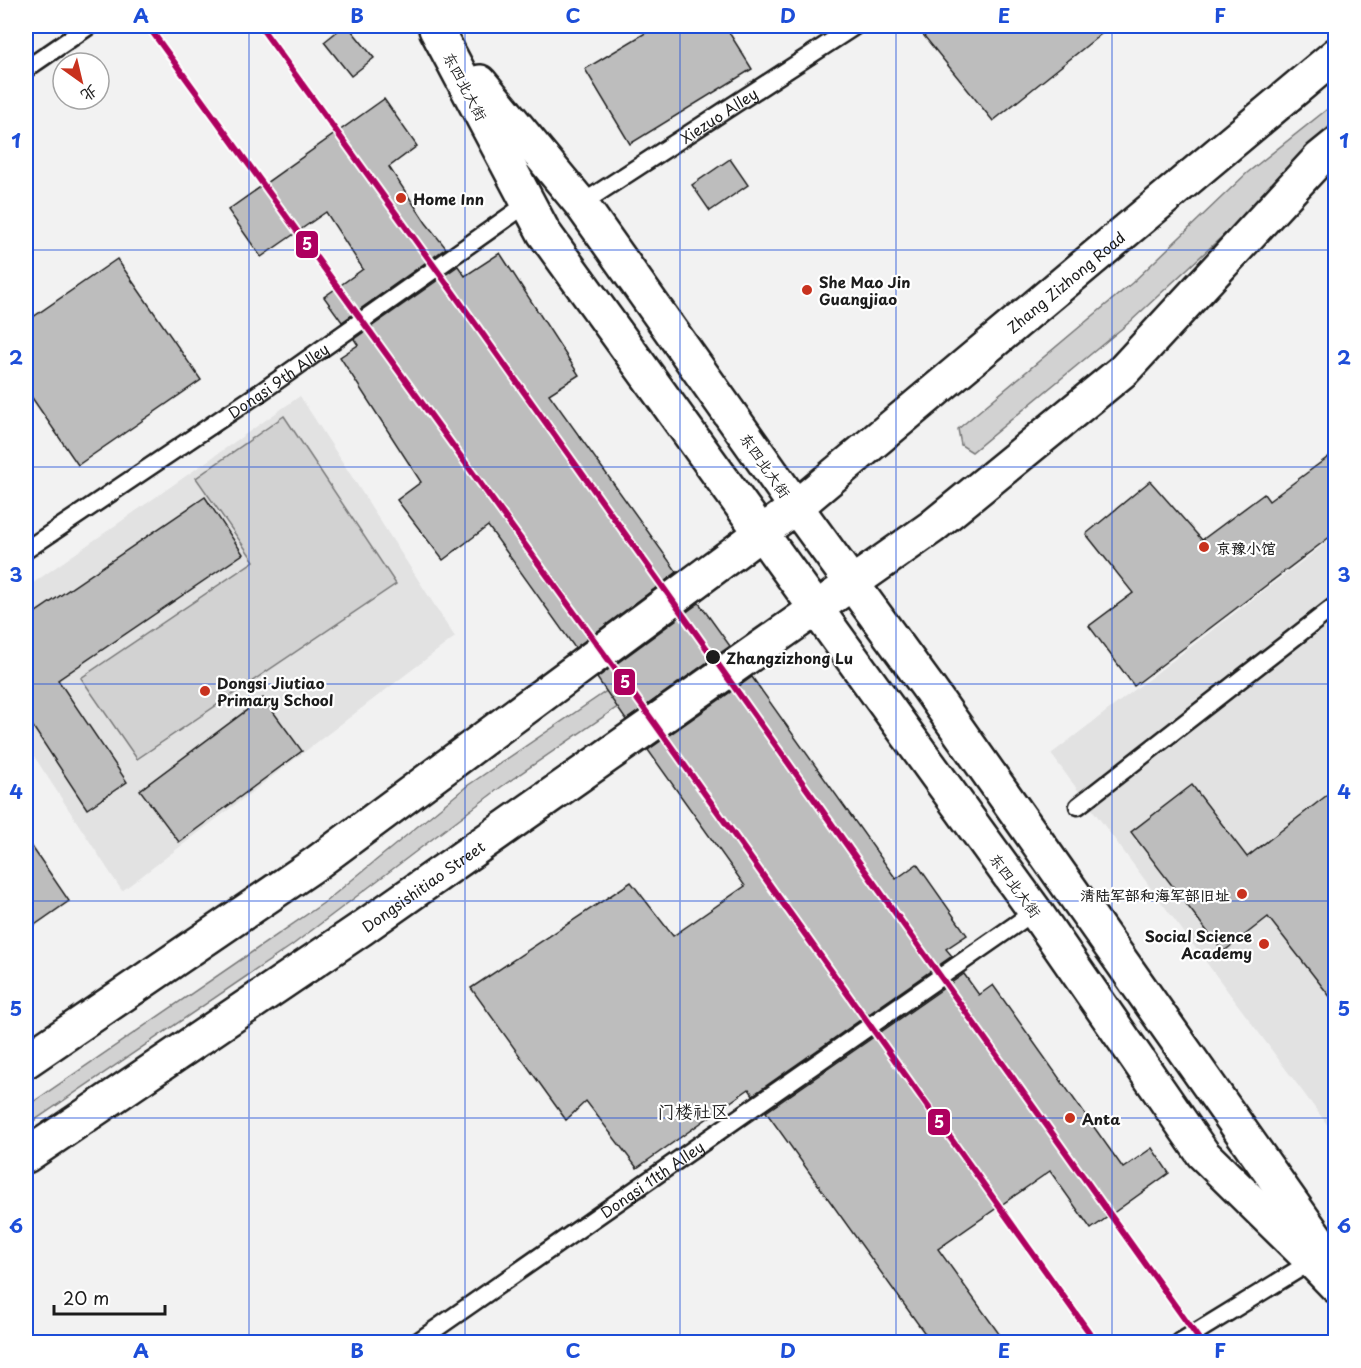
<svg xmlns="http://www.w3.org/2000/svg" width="1361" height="1368" font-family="'Playpen Sans','LXGW WenKai TC',sans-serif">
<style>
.built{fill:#e2e2e2}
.green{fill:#d2d2d2;stroke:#777;stroke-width:1.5}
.building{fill:#bdbdbd;stroke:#1c1c1c;stroke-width:1.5}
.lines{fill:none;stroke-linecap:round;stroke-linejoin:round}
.service-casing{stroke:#1c1c1c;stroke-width:21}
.primary-casing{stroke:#1c1c1c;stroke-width:38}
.service{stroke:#fff;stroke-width:16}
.primary{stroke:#fff;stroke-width:33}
.metro-1-casing{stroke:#fff;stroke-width:10}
.metro-1{stroke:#ae005f;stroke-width:6}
.grid{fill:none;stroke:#1d4ed8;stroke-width:1.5;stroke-opacity:0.55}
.poi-dot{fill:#c8321e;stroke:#fff;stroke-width:2}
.stop-dot{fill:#1c1c1c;stroke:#fff;stroke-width:2}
.labels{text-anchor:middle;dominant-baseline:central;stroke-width:4.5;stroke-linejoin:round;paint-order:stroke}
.street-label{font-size:15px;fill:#1c1c1c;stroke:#fff}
.poi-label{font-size:15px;font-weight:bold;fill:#1c1c1c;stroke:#fff;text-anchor:start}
.stop-label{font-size:15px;font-weight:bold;fill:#1c1c1c;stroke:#fff;text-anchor:start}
.quarter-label{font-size:18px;fill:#1c1c1c;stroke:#fff}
.line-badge{stroke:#fff;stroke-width:2}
.badge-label{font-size:16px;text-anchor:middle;font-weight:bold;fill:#fff}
.neatline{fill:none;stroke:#1d4ed8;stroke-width:2}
.grid-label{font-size:20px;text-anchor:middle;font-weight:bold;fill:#1d4ed8}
</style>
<rect width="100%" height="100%" fill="#f2f2f2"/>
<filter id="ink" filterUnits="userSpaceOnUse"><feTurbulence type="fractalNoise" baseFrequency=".0167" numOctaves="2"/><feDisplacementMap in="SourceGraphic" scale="12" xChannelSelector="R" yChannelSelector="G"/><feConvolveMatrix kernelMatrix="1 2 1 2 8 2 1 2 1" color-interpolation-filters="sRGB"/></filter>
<g filter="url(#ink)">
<!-- built -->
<path class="built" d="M 300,396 L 455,637 L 122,891 L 26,744 L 26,588 Z
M 1335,536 L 1335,1135 L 1051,754 Z"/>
<!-- green -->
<path class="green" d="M 1335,103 L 1335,120 L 1241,219 L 1131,321 L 972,452 L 961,445 L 958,429 L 1132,283 L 1247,173 Z
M 284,416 L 396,584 L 137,759 L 81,678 L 254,561 L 196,478 Z
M 708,622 L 718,638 L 501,787 L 291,946 L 26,1126 L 26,1107 L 325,902 L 467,786 Z"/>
<!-- building -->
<path class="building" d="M 344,26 L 348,26 L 374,58 L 351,76 L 324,42 Z
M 657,26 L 725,26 L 752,69 L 630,144 L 585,69 Z
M 916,26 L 1111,26 L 993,121 Z
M 384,99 L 417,146 L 389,167 L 426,223 L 446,248 L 342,322 L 324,297 L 363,269 L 326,212 L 261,257 L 228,210 Z
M 730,159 L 748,185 L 710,211 L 692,185 Z
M 500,253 L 579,375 L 549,394 L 677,572 L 575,648 L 488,526 L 443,560 L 397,500 L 421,482 L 340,357 L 358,345 L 354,339 L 458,266 L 465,276 Z
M 117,259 L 201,380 L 78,465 L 26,389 L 26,322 Z
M 1335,452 L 1335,533 L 1134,686 L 1089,626 L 1133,593 L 1086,534 L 1150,481 L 1202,540 L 1264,494 L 1269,501 Z
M 205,497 L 243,554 L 58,680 L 127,782 L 87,809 L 26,716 L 26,619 Z
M 699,603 L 730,646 L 626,720 L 597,678 Z
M 752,677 L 896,879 L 917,864 L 967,935 L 946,949 L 952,956 L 753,1095 L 749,1089 L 637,1168 L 586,1101 L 566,1120 L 471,988 L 631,882 L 673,936 L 745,886 L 648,750 Z
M 263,698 L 302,751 L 179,842 L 140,790 Z
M 1192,785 L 1247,857 L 1335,789 L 1335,1003 L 1268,917 L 1223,952 L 1131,832 Z
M 26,838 L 69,901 L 26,931 Z
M 964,974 L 979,995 L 993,985 L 1123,1168 L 1152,1148 L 1169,1173 L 1091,1229 L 1050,1171 L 938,1249 L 1005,1342 L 931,1342 L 766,1112 Z"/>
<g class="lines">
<!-- service casing -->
<g class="service-casing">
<g id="service">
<path d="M 26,69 L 89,26"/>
<path id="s1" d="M 581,204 L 855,26"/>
<path id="s2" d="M 26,550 L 261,392 L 528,203"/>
<path d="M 1078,806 L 1336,605"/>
<path id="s3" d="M 417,1342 L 1035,911"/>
<path d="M 1180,1342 L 1312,1261"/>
</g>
</g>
<!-- primary casing -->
<g class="primary-casing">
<g id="primary">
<path d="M 436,29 L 544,233 L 1035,911 L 1203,1154 L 1312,1261 L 1336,1286"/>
<path d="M 480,82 L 581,204 L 796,507 L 930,690 L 1327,1253"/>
<path id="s4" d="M 26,1061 L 315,864 L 796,507 L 1336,55"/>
<path id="s5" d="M 26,1156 L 361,929 L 932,527 L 1124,370 L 1320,158 L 1336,145"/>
</g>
</g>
<!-- service -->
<use href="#service" class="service"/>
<!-- primary -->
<use href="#primary" class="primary"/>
<!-- metro-1 casing -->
<g class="metro-1-casing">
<path id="metro-1" d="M 148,26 L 645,710 L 1096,1342
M 260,26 L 442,277 L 1201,1342"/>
</g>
<!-- metro-1 -->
<use href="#metro-1" class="metro-1"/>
</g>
</g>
<!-- grid -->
<path class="grid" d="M 249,26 L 249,1342M 465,26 L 465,1342M 680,26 L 680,1342M 896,26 L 896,1342M 1112,26 L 1112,1342M 26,250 L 1336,250M 26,467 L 1336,467M 26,684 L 1336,684M 26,901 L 1336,901M 26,1118 L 1336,1118"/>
<!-- markers -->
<g class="poi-dot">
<circle cx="401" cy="198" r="6"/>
<circle cx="807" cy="290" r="6"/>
<circle cx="1204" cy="547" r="6"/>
<circle cx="205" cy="691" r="6"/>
<circle cx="1242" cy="894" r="6"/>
<circle cx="1264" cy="944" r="6"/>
<circle cx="1070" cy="1118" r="6"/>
</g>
<circle class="stop-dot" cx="713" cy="657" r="8"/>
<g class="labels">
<!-- street labels -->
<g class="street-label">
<text transform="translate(466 86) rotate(62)">东四北大街</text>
<text stroke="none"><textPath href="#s1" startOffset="164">Xiezuo Alley</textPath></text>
<text stroke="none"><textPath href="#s4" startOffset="1300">Zhang Zizhong Road</textPath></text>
<text stroke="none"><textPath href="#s2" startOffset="304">Dongsi 9th Alley</textPath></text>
<text transform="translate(766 465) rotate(55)">东四北大街</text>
<text stroke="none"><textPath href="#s5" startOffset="480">Dongsishitiao Street</textPath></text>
<text transform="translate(1016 885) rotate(54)">东四北大街</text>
<text stroke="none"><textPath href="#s3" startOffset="286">Dongsi 11th Alley</textPath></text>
</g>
<!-- poi labels -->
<g class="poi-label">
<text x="413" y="198">Home Inn</text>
<text x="819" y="281">She Mao Jin<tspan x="819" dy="17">Guangjiao</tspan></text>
<text x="1216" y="547">京豫小馆</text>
<text x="217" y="682">Dongsi Jiutiao<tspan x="217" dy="17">Primary School</tspan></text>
<text x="1230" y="894" text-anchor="end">清陆军部和海军部旧址</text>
<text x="1252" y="935" text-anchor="end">Social Science<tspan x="1252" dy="17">Academy</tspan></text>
<text x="1082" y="1118">Anta</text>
</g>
<!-- stop labels -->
<g class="stop-label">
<text x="726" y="657">Zhangzizhong Lu</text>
</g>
<!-- quarter labels -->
<g class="quarter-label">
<text x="693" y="1110">门楼社区</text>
</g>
</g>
<g class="line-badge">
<rect x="295" y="230" width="24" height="29" rx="6" fill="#ae005f"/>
<rect x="613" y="668" width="23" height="28" rx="6" fill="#ae005f"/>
<rect x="927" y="1108" width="24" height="28" rx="6" fill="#ae005f"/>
</g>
<g class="badge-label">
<text x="307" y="250">5</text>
<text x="625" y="688">5</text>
<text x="939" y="1128">5</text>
</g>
<!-- margin -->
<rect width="1361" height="1368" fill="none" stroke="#fff" stroke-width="66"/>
<!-- north arrow -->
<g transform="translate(81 81) rotate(146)"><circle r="28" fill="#ffffff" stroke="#a4a4a4" stroke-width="1.5"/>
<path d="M0-4.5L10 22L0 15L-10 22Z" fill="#c8321e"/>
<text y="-9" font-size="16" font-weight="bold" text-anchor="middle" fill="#1c1c1c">北</text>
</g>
<!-- scale -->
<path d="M54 1305v9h111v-9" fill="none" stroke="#1c1c1c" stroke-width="3"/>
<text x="63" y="1305" font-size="18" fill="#1c1c1c" stroke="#ffffff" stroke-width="4.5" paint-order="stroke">20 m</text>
<rect x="33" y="33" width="1295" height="1302" class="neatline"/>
<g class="grid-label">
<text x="141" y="23">A</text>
<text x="357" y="23">B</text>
<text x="573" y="23">C</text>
<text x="788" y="23">D</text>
<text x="1004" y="23">E</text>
<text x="1220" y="23">F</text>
<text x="16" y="148">1</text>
<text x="1344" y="148">1</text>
<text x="16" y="365">2</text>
<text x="1344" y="365">2</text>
<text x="16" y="582">3</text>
<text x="1344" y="582">3</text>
<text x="16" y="799">4</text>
<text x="1344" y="799">4</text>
<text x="16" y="1016">5</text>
<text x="1344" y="1016">5</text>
<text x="16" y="1233">6</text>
<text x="1344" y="1233">6</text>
<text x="141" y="1358">A</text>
<text x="357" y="1358">B</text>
<text x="573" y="1358">C</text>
<text x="788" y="1358">D</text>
<text x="1004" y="1358">E</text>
<text x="1220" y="1358">F</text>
</g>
</svg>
